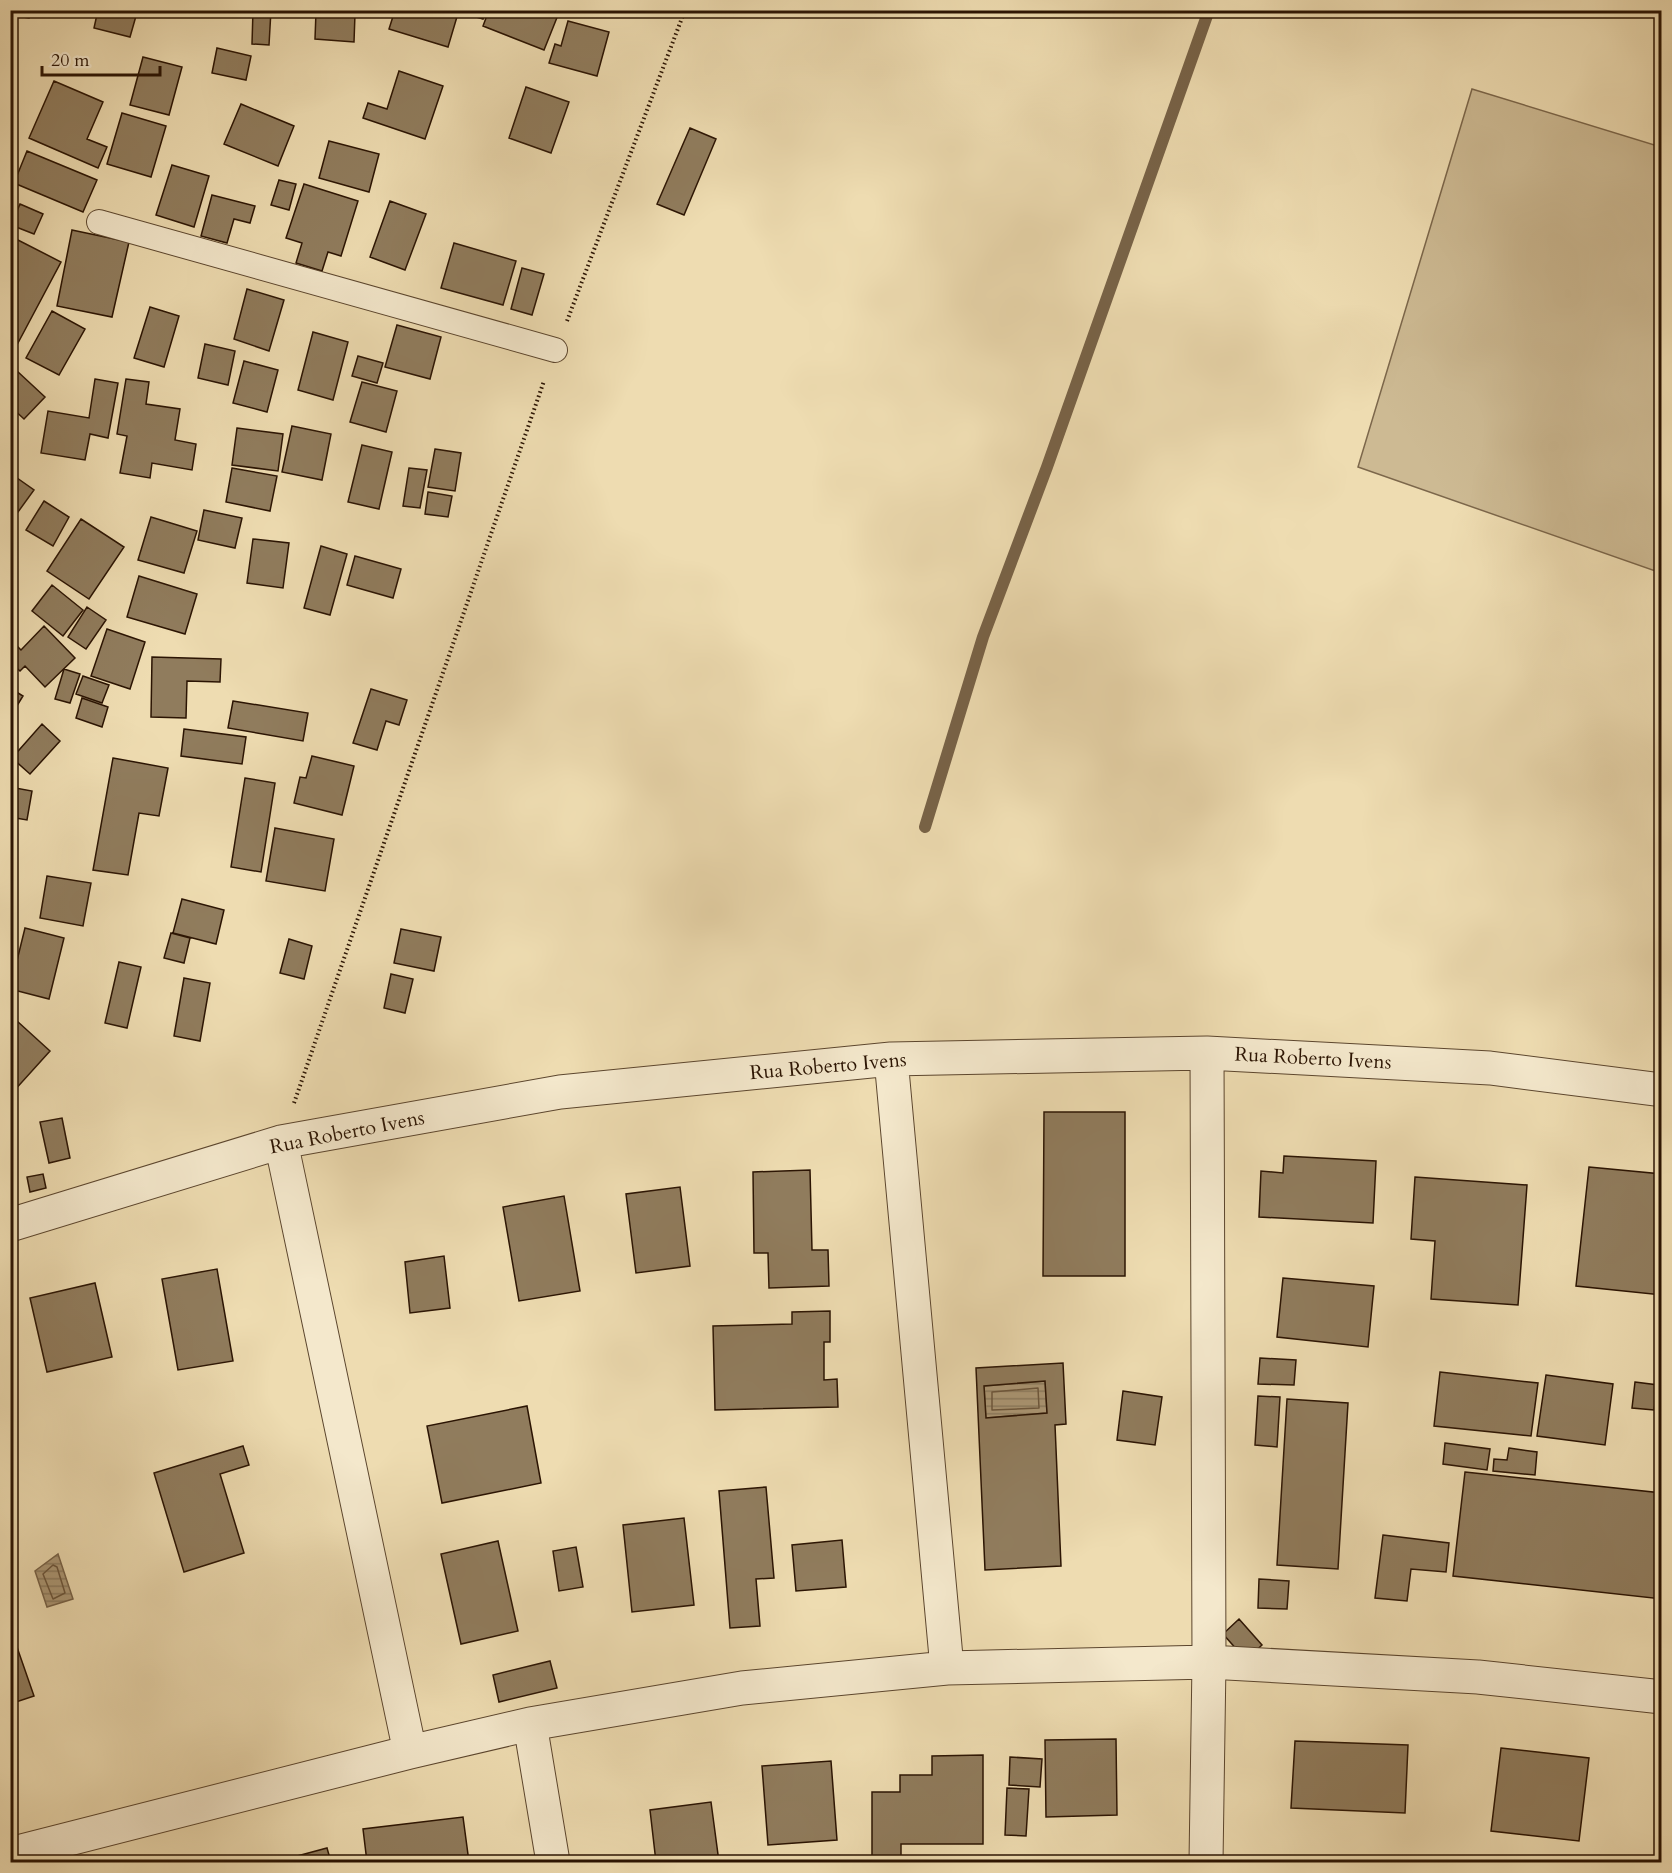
<svg xmlns="http://www.w3.org/2000/svg" width="1672" height="1873" font-family="Cardo,serif">
<style>
.garden{fill:#cdba93;stroke:#7c674b;stroke-width:1.5}
.water{fill:url(#water-rules);stroke:#786348;stroke-width:1.5}
.lines{fill:none;stroke-linecap:round;stroke-linejoin:round}
.shore{stroke:#6c563c;stroke-width:1.5}
.stream{stroke:#786348;stroke-width:12}
.building{fill:#907c5d;stroke:#2b1403;stroke-width:1.5;fill-rule:evenodd}
.lane-casing{stroke:#5c462e;stroke-width:26}
.street-casing{stroke:#5c462e;stroke-width:35}
.path{stroke:#2b1403;stroke-width:4;stroke-dasharray:1.5 3;stroke-linecap:butt}
.lane{stroke:#f4e8cc;stroke-width:24}
.street{stroke:#f4e8cc;stroke-width:33}
.labels{text-anchor:middle;dominant-baseline:central;stroke-width:6;stroke-linejoin:round;paint-order:stroke}
.street-label{font-size:20px;fill:#2b1403;stroke:#f4e8cc}
</style>
<defs>
<pattern id="water-rules" width="6" height="5" patternUnits="userSpaceOnUse" patternTransform="scale(1.5)"><rect width="6" height="5" fill="#ac9876"/><path d="M0 2.5h6" fill="none" stroke="#8c7b5f"/></pattern>
</defs>
<rect width="100%" height="100%" fill="#eedcb1"/>
<filter id="stains"><feTurbulence type="fractalNoise" baseFrequency=".00333" numOctaves="4"/><feColorMatrix values="0 0 0 0 .2 0 0 0 0 .09 0 0 0 0 .02 0 0 0 .5 -.17"/></filter>
<radialGradient id="worn" r=".72"><stop offset=".6" stop-color="#630" stop-opacity="0"/><stop offset="1" stop-color="#630" stop-opacity=".3"/></radialGradient>
<!-- garden -->
<path class="garden" d="M 1472,89 L 1661,147 L 1661,573 L 1358,467 Z"/>
<!-- water -->
<path class="water" d="M 1045,1381 L 1047,1413 L 986,1418 L 984,1386 Z
M 58,1554 L 73,1599 L 47,1607 L 35,1571 Z"/>
<g class="lines">
<!-- shore -->
<path class="shore" d="M 1038,1388 L 1039,1408 L 992,1410 L 992,1392 Z
M 53,1565 L 57,1567 L 65,1593 L 53,1599 L 43,1574 Z"/>
<!-- stream -->
<path class="stream" d="M 925,827 L 983,637 L 1047,467 L 1209,10"/>
</g>
<!-- building -->
<path class="building" d="M 10,10 L 30,10 L 29,18 L 10,15 Z
M 98,10 L 128,10 L 127,14 L 136,16 L 130,37 L 94,28 Z
M 253,10 L 271,10 L 269,45 L 252,44 Z
M 395,10 L 459,10 L 448,47 L 389,29 Z
M 463,10 L 486,10 L 483,19 L 463,13 Z
M 489,10 L 560,10 L 544,50 L 483,26 Z
M 316,12 L 355,14 L 354,42 L 315,39 Z
M 568,21 L 609,32 L 597,76 L 549,63 L 555,44 L 561,46 Z
M 217,48 L 251,56 L 246,80 L 212,73 Z
M 143,57 L 182,67 L 169,115 L 130,105 Z
M 399,71 L 443,86 L 425,139 L 363,118 L 368,103 L 387,109 Z
M 54,81 L 103,102 L 87,139 L 107,147 L 98,168 L 29,138 Z
M 526,87 L 569,102 L 551,153 L 509,138 Z
M 241,104 L 294,126 L 278,166 L 224,144 Z
M 122,113 L 166,126 L 151,177 L 107,164 Z
M 690,128 L 716,139 L 684,215 L 657,204 Z
M 329,141 L 379,154 L 369,192 L 319,178 Z
M 27,151 L 97,180 L 83,212 L 14,183 Z
M 172,165 L 209,176 L 194,227 L 156,215 Z
M 279,180 L 296,184 L 289,210 L 271,205 Z
M 304,184 L 358,201 L 341,256 L 328,252 L 322,271 L 296,263 L 302,243 L 286,238 Z
M 212,195 L 255,206 L 250,223 L 234,219 L 227,243 L 201,236 Z
M 390,201 L 426,214 L 405,270 L 370,257 Z
M 20,204 L 43,214 L 34,234 L 11,225 Z
M 72,230 L 129,242 L 112,317 L 57,306 Z
M 14,238 L 61,262 L 10,358 L 10,244 Z
M 454,243 L 516,261 L 503,305 L 441,288 Z
M 522,268 L 544,274 L 532,315 L 511,309 Z
M 247,289 L 284,300 L 269,351 L 234,339 Z
M 150,307 L 179,316 L 164,367 L 134,358 Z
M 52,311 L 85,329 L 59,375 L 26,358 Z
M 397,325 L 441,337 L 430,379 L 385,367 Z
M 313,332 L 348,342 L 333,400 L 298,390 Z
M 205,344 L 235,351 L 228,385 L 198,378 Z
M 358,356 L 383,363 L 377,383 L 352,376 Z
M 244,361 L 278,370 L 267,412 L 233,403 Z
M 17,371 L 45,397 L 24,419 L 10,406 L 10,378 Z
M 95,379 L 118,383 L 108,438 L 90,434 L 85,460 L 41,453 L 48,411 L 89,418 Z
M 126,379 L 149,382 L 146,404 L 180,409 L 175,440 L 196,444 L 192,470 L 152,463 L 150,478 L 120,473 L 127,436 L 117,434 Z
M 362,382 L 397,391 L 386,432 L 350,422 Z
M 292,426 L 331,434 L 322,480 L 282,472 Z
M 237,428 L 283,434 L 278,471 L 232,465 Z
M 362,445 L 392,452 L 379,509 L 348,502 Z
M 435,449 L 461,453 L 455,491 L 428,487 Z
M 232,468 L 277,476 L 270,511 L 226,502 Z
M 409,468 L 427,470 L 420,508 L 403,506 Z
M 10,473 L 34,490 L 10,523 Z
M 428,492 L 452,496 L 448,517 L 425,514 Z
M 44,501 L 69,517 L 53,546 L 26,530 Z
M 204,510 L 242,518 L 235,548 L 198,540 Z
M 151,517 L 197,531 L 184,573 L 138,560 Z
M 81,519 L 124,547 L 89,599 L 47,571 Z
M 253,539 L 289,543 L 283,588 L 247,583 Z
M 321,546 L 347,554 L 330,615 L 304,608 Z
M 355,556 L 401,569 L 393,598 L 347,585 Z
M 139,576 L 197,594 L 185,634 L 127,617 Z
M 52,585 L 83,610 L 63,636 L 32,611 Z
M 87,607 L 106,620 L 86,649 L 68,637 Z
M 44,626 L 75,658 L 45,687 L 25,666 L 20,671 L 10,662 L 10,639 L 21,650 Z
M 107,629 L 145,642 L 130,689 L 91,676 Z
M 152,657 L 221,659 L 220,682 L 187,681 L 186,718 L 151,717 Z
M 64,669 L 80,674 L 70,703 L 55,699 Z
M 83,676 L 109,685 L 102,703 L 76,694 Z
M 10,688 L 23,696 L 10,717 Z
M 371,689 L 407,700 L 399,725 L 386,721 L 377,750 L 353,743 Z
M 82,698 L 108,707 L 102,727 L 76,718 Z
M 233,701 L 308,713 L 303,741 L 228,728 Z
M 42,724 L 60,741 L 30,774 L 12,758 Z
M 184,729 L 246,737 L 242,764 L 181,756 Z
M 312,756 L 354,766 L 342,815 L 294,803 L 300,777 L 306,778 Z
M 113,758 L 168,768 L 159,816 L 139,813 L 128,875 L 93,870 Z
M 245,778 L 275,783 L 261,872 L 231,867 Z
M 10,787 L 32,791 L 27,820 L 10,817 Z
M 275,828 L 334,839 L 325,891 L 266,881 Z
M 47,876 L 91,883 L 83,926 L 40,918 Z
M 182,899 L 224,910 L 216,944 L 173,933 Z
M 25,928 L 64,938 L 49,999 L 10,989 Z
M 401,929 L 441,937 L 434,971 L 394,963 Z
M 171,933 L 190,938 L 184,963 L 164,958 Z
M 289,939 L 312,946 L 304,979 L 280,973 Z
M 119,962 L 141,967 L 127,1028 L 105,1023 Z
M 391,974 L 413,979 L 405,1013 L 384,1008 Z
M 184,978 L 210,983 L 200,1041 L 174,1036 Z
M 17,1021 L 50,1051 L 13,1092 L 10,1089 L 10,1029 Z
M 1044,1112 L 1125,1112 L 1125,1276 L 1043,1276 Z
M 62,1118 L 70,1158 L 49,1163 L 40,1122 Z
M 1284,1156 L 1376,1161 L 1373,1223 L 1259,1217 L 1261,1171 L 1283,1173 Z
M 1589,1167 L 1662,1174 L 1662,1295 L 1576,1286 Z
M 810,1170 L 812,1250 L 828,1250 L 829,1286 L 769,1288 L 768,1253 L 754,1253 L 753,1172 Z
M 43,1174 L 46,1188 L 30,1192 L 27,1177 Z
M 1415,1177 L 1527,1185 L 1518,1305 L 1431,1299 L 1435,1241 L 1411,1239 Z
M 680,1187 L 690,1266 L 636,1273 L 626,1194 Z
M 564,1196 L 580,1291 L 519,1301 L 503,1207 Z
M 444,1256 L 450,1308 L 410,1313 L 405,1262 Z
M 217,1269 L 233,1361 L 178,1370 L 162,1279 Z
M 1283,1278 L 1374,1286 L 1368,1347 L 1277,1337 Z
M 95,1283 L 112,1357 L 47,1372 L 30,1298 Z
M 830,1311 L 830,1342 L 824,1342 L 824,1380 L 837,1379 L 838,1407 L 715,1410 L 713,1326 L 792,1324 L 792,1312 Z
M 1260,1358 L 1296,1360 L 1294,1385 L 1258,1384 Z
M 1063,1363 L 1066,1424 L 1055,1425 L 1061,1566 L 985,1570 L 976,1368 ZM 1045,1381 L 1047,1413 L 986,1418 L 984,1386 Z
M 1440,1372 L 1538,1383 L 1531,1436 L 1434,1426 Z
M 1546,1375 L 1613,1384 L 1605,1445 L 1537,1436 Z
M 1635,1382 L 1658,1385 L 1654,1410 L 1632,1408 Z
M 1123,1391 L 1162,1397 L 1155,1445 L 1117,1440 Z
M 1258,1396 L 1280,1397 L 1277,1447 L 1255,1445 Z
M 1287,1399 L 1348,1403 L 1338,1569 L 1277,1565 Z
M 527,1406 L 541,1483 L 442,1503 L 427,1426 Z
M 1445,1443 L 1490,1449 L 1487,1470 L 1443,1464 Z
M 243,1446 L 249,1465 L 220,1474 L 244,1553 L 184,1572 L 154,1473 Z
M 1509,1448 L 1537,1452 L 1535,1475 L 1493,1471 L 1494,1459 L 1507,1460 Z
M 1465,1472 L 1662,1493 L 1662,1599 L 1453,1576 Z
M 766,1487 L 774,1578 L 756,1579 L 760,1626 L 730,1628 L 719,1491 Z
M 684,1518 L 694,1605 L 632,1612 L 623,1525 Z
M 1383,1535 L 1449,1543 L 1446,1572 L 1411,1569 L 1407,1601 L 1375,1598 Z
M 842,1540 L 846,1587 L 796,1591 L 792,1545 Z
M 498,1541 L 518,1631 L 461,1644 L 441,1554 Z
M 576,1547 L 583,1587 L 559,1591 L 553,1551 Z
M 1259,1579 L 1289,1581 L 1287,1609 L 1258,1608 Z
M 1239,1619 L 1262,1645 L 1246,1660 L 1223,1634 Z
M 10,1627 L 34,1696 L 10,1704 Z
M 550,1661 L 557,1688 L 499,1702 L 493,1675 Z
M 1116,1739 L 1117,1815 L 1046,1817 L 1045,1740 Z
M 1295,1741 L 1408,1745 L 1405,1813 L 1291,1808 Z
M 1501,1748 L 1589,1758 L 1579,1841 L 1491,1831 Z
M 983,1755 L 983,1844 L 901,1844 L 901,1862 L 872,1862 L 872,1792 L 900,1792 L 900,1775 L 932,1775 L 932,1756 Z
M 1010,1757 L 1042,1759 L 1040,1787 L 1009,1785 Z
M 831,1761 L 837,1840 L 768,1845 L 762,1766 Z
M 1007,1788 L 1029,1789 L 1026,1836 L 1005,1835 Z
M 711,1802 L 719,1862 L 656,1862 L 650,1810 Z
M 463,1817 L 469,1862 L 367,1862 L 363,1829 Z
M 327,1848 L 331,1862 L 275,1862 Z"/>
<g class="lines">
<!-- lane casing -->
<g class="lane-casing">
<path id="lane" d="M 99,222 L 555,350"/>
</g>
<!-- street casing -->
<g class="street-casing">
<path id="street" d="M 891,1059 L 947,1668
M 281,1142 L 410,1752
M 10,1225 L 281,1142 L 560,1092 L 891,1059 L 1207,1053 L 1490,1068 L 1662,1090
M 530,1724 L 553,1862
M 10,1854 L 410,1752 L 530,1724 L 742,1688 L 947,1668 L 1209,1662 L 1478,1677 L 1662,1697
M 1206,1862 L 1209,1662 L 1207,1053"/>
</g>
<!-- path -->
<path class="path" d="M 567,321 L 685,10
M 294,1103 L 544,381"/>
<!-- lane -->
<use href="#lane" class="lane"/>
<!-- street -->
<use href="#street" class="street"/>
</g>
<g class="labels">
<!-- street labels -->
<g class="street-label">
<text transform="translate(1313 1058) rotate(3)">Rua Roberto Ivens</text>
<text transform="translate(828 1066) rotate(-5)">Rua Roberto Ivens</text>
<text transform="translate(347 1132) rotate(-11)">Rua Roberto Ivens</text>
</g>
</g>
<!-- margin -->
<rect width="1672" height="1873" fill="none" stroke="#eedcb1" stroke-width="36"/>
<rect x="12" y="12" width="1648" height="1849" fill="none" stroke="#2b1403" stroke-width="3"/>
<rect x="18" y="18" width="1636" height="1837" fill="none" stroke="#2b1403" stroke-width="1.5"/>
<!-- scale -->
<path d="M42 66v9h118v-9" fill="none" stroke="#2b1403" stroke-width="3"/>
<text x="51" y="66" font-size="18" fill="#2b1403" stroke="#f4e8cc" stroke-width="4.5" paint-order="stroke">20 m</text>
<rect width="100%" height="100%" filter="url(#stains)"/>
<rect width="100%" height="100%" fill="url(#worn)"/>
</svg>
